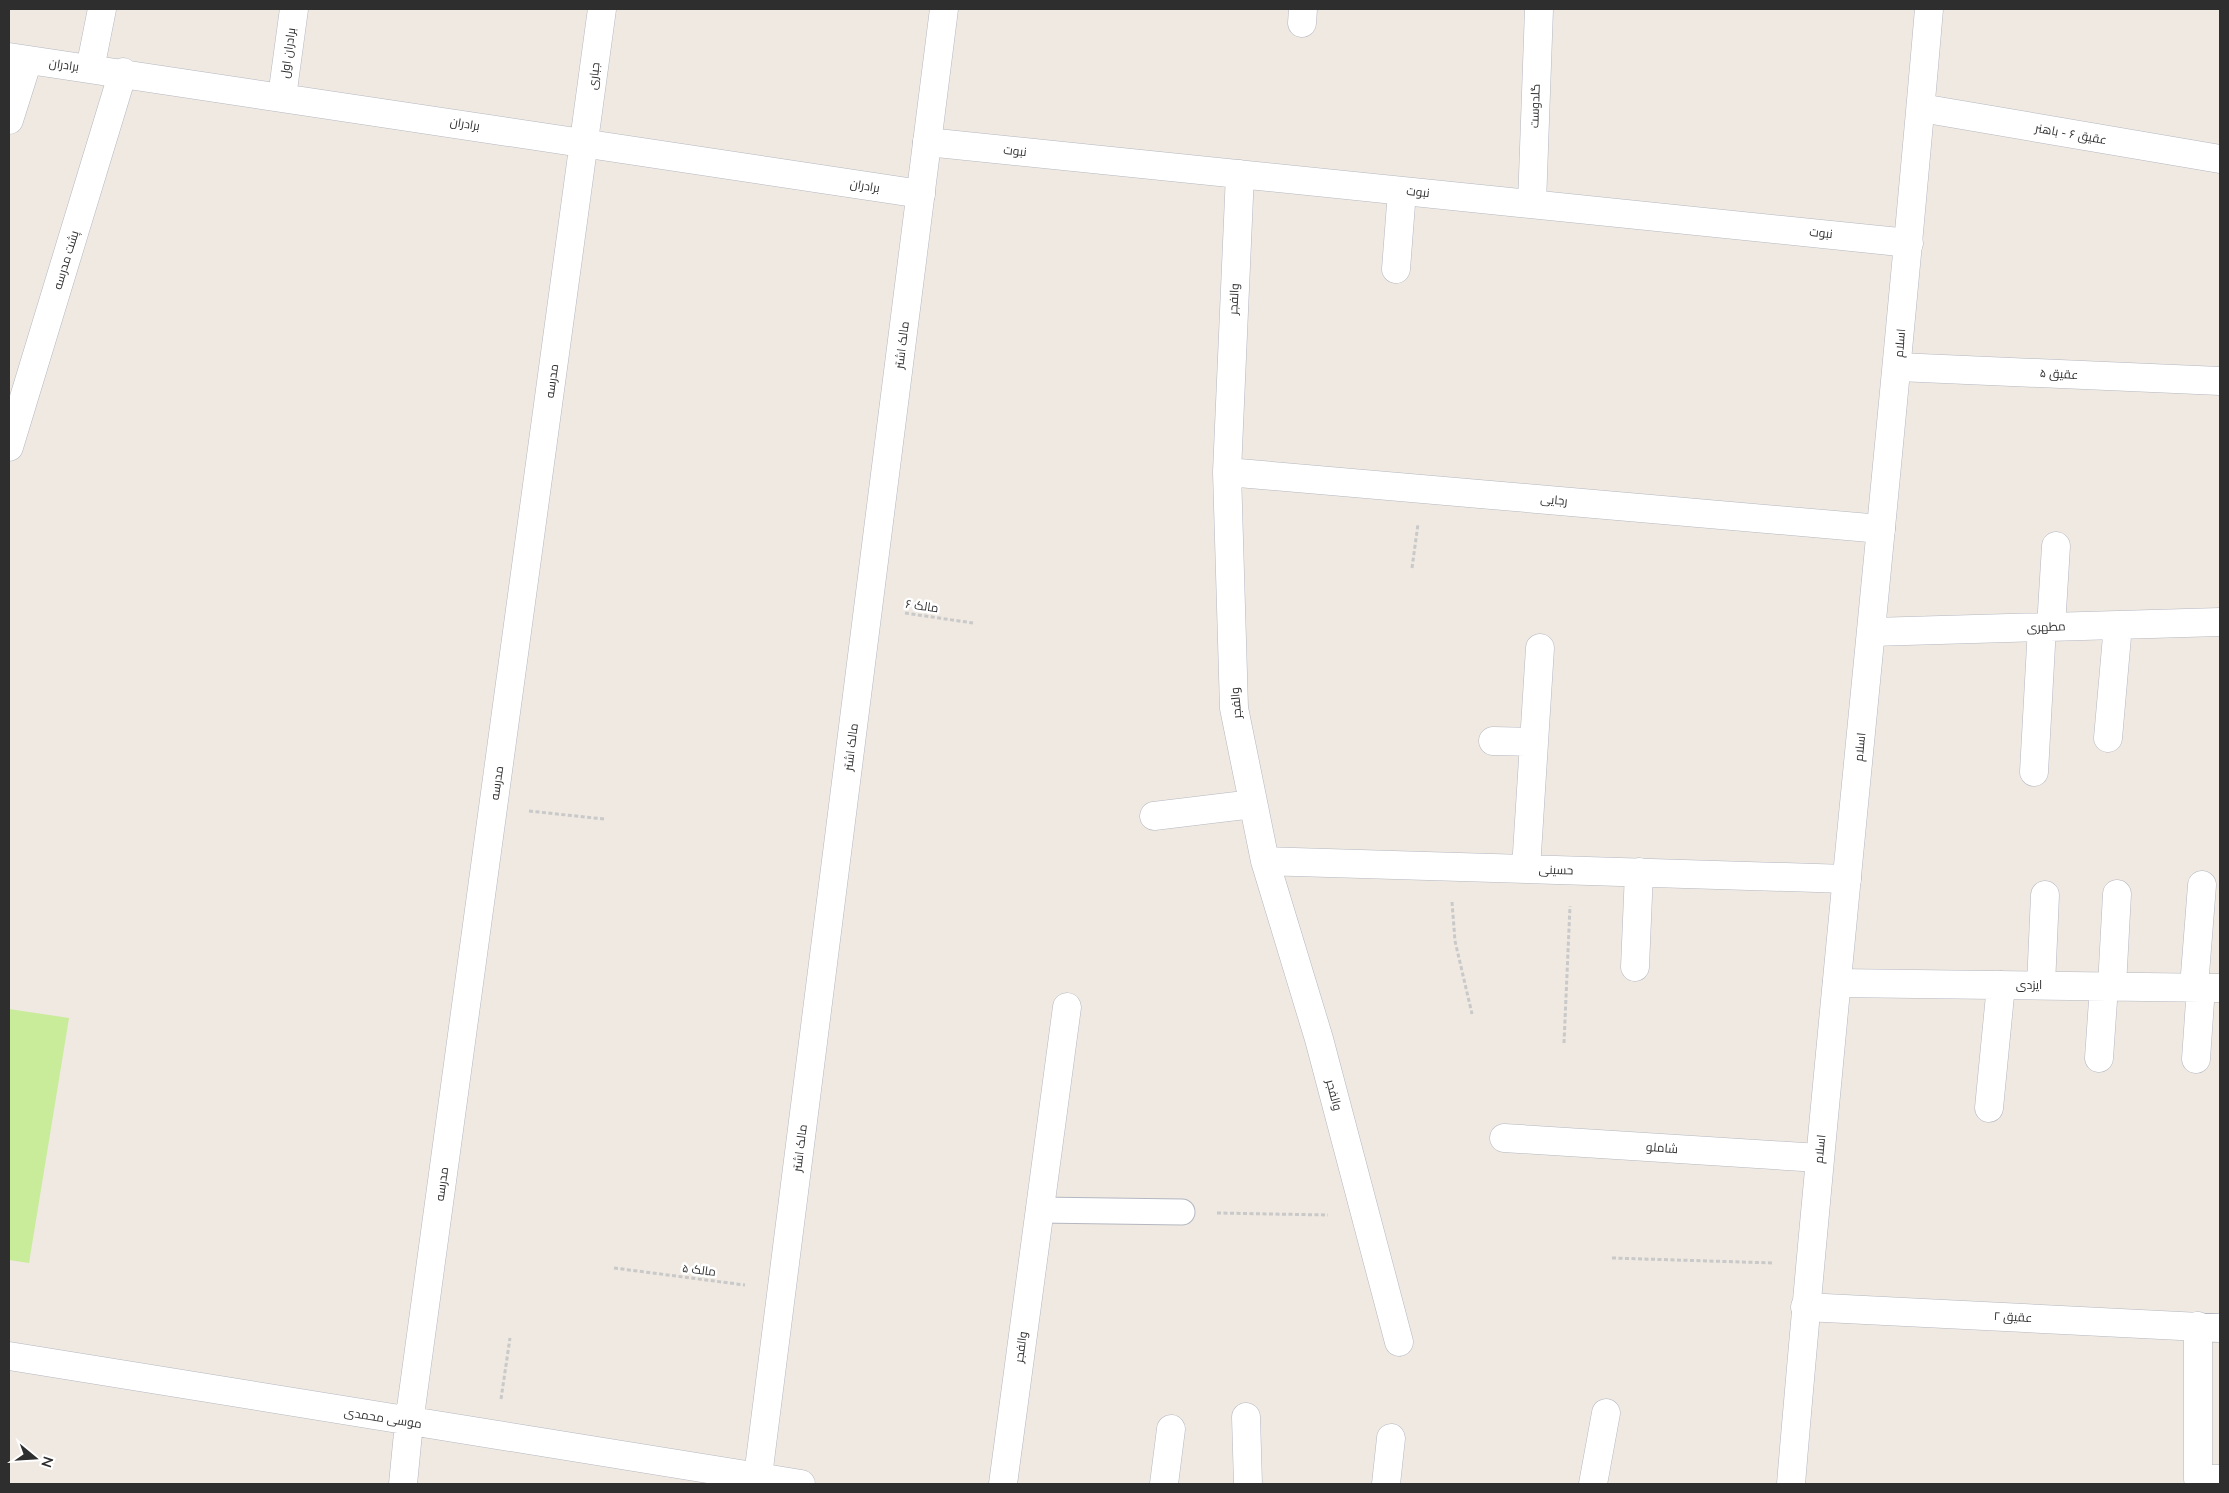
<svg xmlns="http://www.w3.org/2000/svg" width="2229" height="1493" font-family="'Nunito Sans',Cairo,sans-serif">
<style>
.pitch{fill:#c9ec9a}
.lines{fill:none;stroke-linecap:round;stroke-linejoin:round}
.lane-casing{stroke:#b4b7c1;stroke-width:27}
.street-casing{stroke:#b4b7c1;stroke-width:29}
.secondary-casing{stroke:#b4b7c1;stroke-width:29}
.path{stroke:#c9c9c9;stroke-width:3;stroke-dasharray:4 2.5;stroke-linecap:butt}
.lane{stroke:#fff;stroke-width:25}
.street{stroke:#fff;stroke-width:28}
.secondary{stroke:#fff;stroke-width:28}
.labels{text-anchor:middle;dominant-baseline:central;stroke-width:5;stroke-linejoin:round;paint-order:stroke}
.street-label{font-size:12px;fill:#2e2e2e;stroke:#fff}
</style>
<rect width="100%" height="100%" fill="#efe9e1"/>
<!-- pitch -->
<path class="pitch" d="M 9,1009 L 69,1018 L 29,1263 L 9,1260 Z"/>
<g class="lines">
<!-- lane casing -->
<g class="lane-casing">
<path id="lane" d="M 1039,1210 L 1182,1212"/>
</g>
<!-- street casing -->
<g class="street-casing">
<path id="street" d="M 1302,23 L 1303,9
M 9,57 L 921,194
M 90,69 L 102,9
M 282,97 L 294,9
M 1921,108 L 2220,159
M 9,120 L 28,60
M 927,142 L 1909,243
M 1240,174 L 1227,472 L 1234,708 L 1265,861 L 1319,1039 L 1399,1342
M 1532,204 L 1539,9
M 1396,269 L 1402,191
M 1898,367 L 2220,381
M 9,447 L 123,72
M 1227,472 L 1881,529
M 2051,627 L 2056,546
M 1872,632 L 2220,622
M 2108,738 L 2118,625
M 1493,741 L 1534,742
M 2034,772 L 2042,627
M 1154,816 L 1253,804
M 1265,861 L 1847,879
M 1526,869 L 1540,648
M 1635,967 L 1639,872
M 1837,983 L 2220,988
M 2041,985 L 2045,895
M 2112,986 L 2117,894
M 2194,987 L 2202,885
M 2099,1058 L 2104,986
M 2196,1059 L 2201,987
M 1989,1108 L 2001,985
M 1504,1138 L 1819,1158
M 1805,1307 L 2220,1328
M 2198,1326 L 2198,1479 L 2220,1479
M 9,1356 L 801,1484
M 1246,1417 L 1248,1484
M 403,1484 L 409,1423 L 602,9
M 1003,1484 L 1067,1007
M 1164,1484 L 1171,1429
M 1386,1484 L 1391,1438
M 1593,1484 L 1606,1413"/>
</g>
<!-- secondary casing -->
<g class="secondary-casing">
<path id="secondary" d="M 757,1484 L 944,9
M 1791,1484 C 1832,992 1887,501 1929,9"/>
</g>
<!-- path -->
<path class="path" d="M 1412,568 L 1418,524
M 905,613 L 973,623
M 529,811 L 604,819
M 1452,902 L 1455,941 L 1472,1014
M 1564,1043 L 1570,906
M 1217,1213 L 1328,1215
M 1612,1258 L 1774,1263
M 614,1268 L 745,1285
M 501,1399 L 510,1338"/>
<!-- lane -->
<use href="#lane" class="lane"/>
<!-- street -->
<use href="#street" class="street"/>
<!-- secondary -->
<use href="#secondary" class="secondary"/>
</g>
<g class="labels">
<!-- street labels -->
<g class="street-label">
<text transform="translate(288 53) rotate(-82)">برادران اول</text>
<text transform="translate(64 65) rotate(8)">برادران</text>
<text transform="translate(594 76) rotate(-83)">جباری</text>
<text transform="translate(1535 106) rotate(-88)">گلدوست</text>
<text transform="translate(465 124) rotate(9)">برادران</text>
<text transform="translate(2071 134) rotate(10)">عقیق ۶ - باهنر</text>
<text transform="translate(1015 151) rotate(6)">نبوت</text>
<text transform="translate(865 186) rotate(9)">برادران</text>
<text transform="translate(1418 192) rotate(6)">نبوت</text>
<text transform="translate(1821 233) rotate(6)">نبوت</text>
<text transform="translate(66 260) rotate(-73)">پشت مدرسه</text>
<text transform="translate(1234 299) rotate(-87)">والفجر</text>
<text transform="translate(1900 343) rotate(-85)">اسلام</text>
<text transform="translate(902 345) rotate(-83)">مالک اشتر</text>
<text transform="translate(2059 374) rotate(3)">عقیق ۵</text>
<text transform="translate(552 381) rotate(-82)">مدرسه</text>
<text transform="translate(1554 500) rotate(5)">رجایی</text>
<text transform="translate(922 606) rotate(8)">مالک ۶</text>
<text transform="translate(2046 627) rotate(-2)">مطهری</text>
<text transform="translate(1236 703) rotate(-95)">والفجر</text>
<text transform="translate(851 747) rotate(-83)">مالک اشتر</text>
<text transform="translate(1860 747) rotate(-84)">اسلام</text>
<text transform="translate(497 783) rotate(-82)">مدرسه</text>
<text transform="translate(1556 870) rotate(2)">حسینی</text>
<text x="2029" y="985">ایزدی</text>
<text transform="translate(1334 1095) rotate(75)">والفجر</text>
<text transform="translate(800 1148) rotate(-83)">مالک اشتر</text>
<text transform="translate(1662 1148) rotate(4)">شاملو</text>
<text transform="translate(1820 1149) rotate(-84)">اسلام</text>
<text transform="translate(442 1184) rotate(-82)">مدرسه</text>
<text transform="translate(699 1270) rotate(7)">مالک ۵</text>
<text transform="translate(2013 1317) rotate(3)">عقیق ۲</text>
<text transform="translate(1021 1347) rotate(-82)">والفجر</text>
<text transform="translate(383 1418) rotate(9)">موسی محمدی</text>
</g>
</g>
<!-- border -->
<rect width="2229" height="1493" fill="none" stroke="#2e2e2e" stroke-width="20"/>
<!-- north arrow -->
<g transform="translate(35 1458) rotate(108)" stroke="#ffffff" stroke-width="4" paint-order="stroke">
<path d="M0-4L9 19L0 12L-9 19Z" fill="#2e2e2e"/>
<text y="-8" font-size="14" font-weight="bold" text-anchor="middle" fill="#2e2e2e">N</text>
</g>
</svg>
